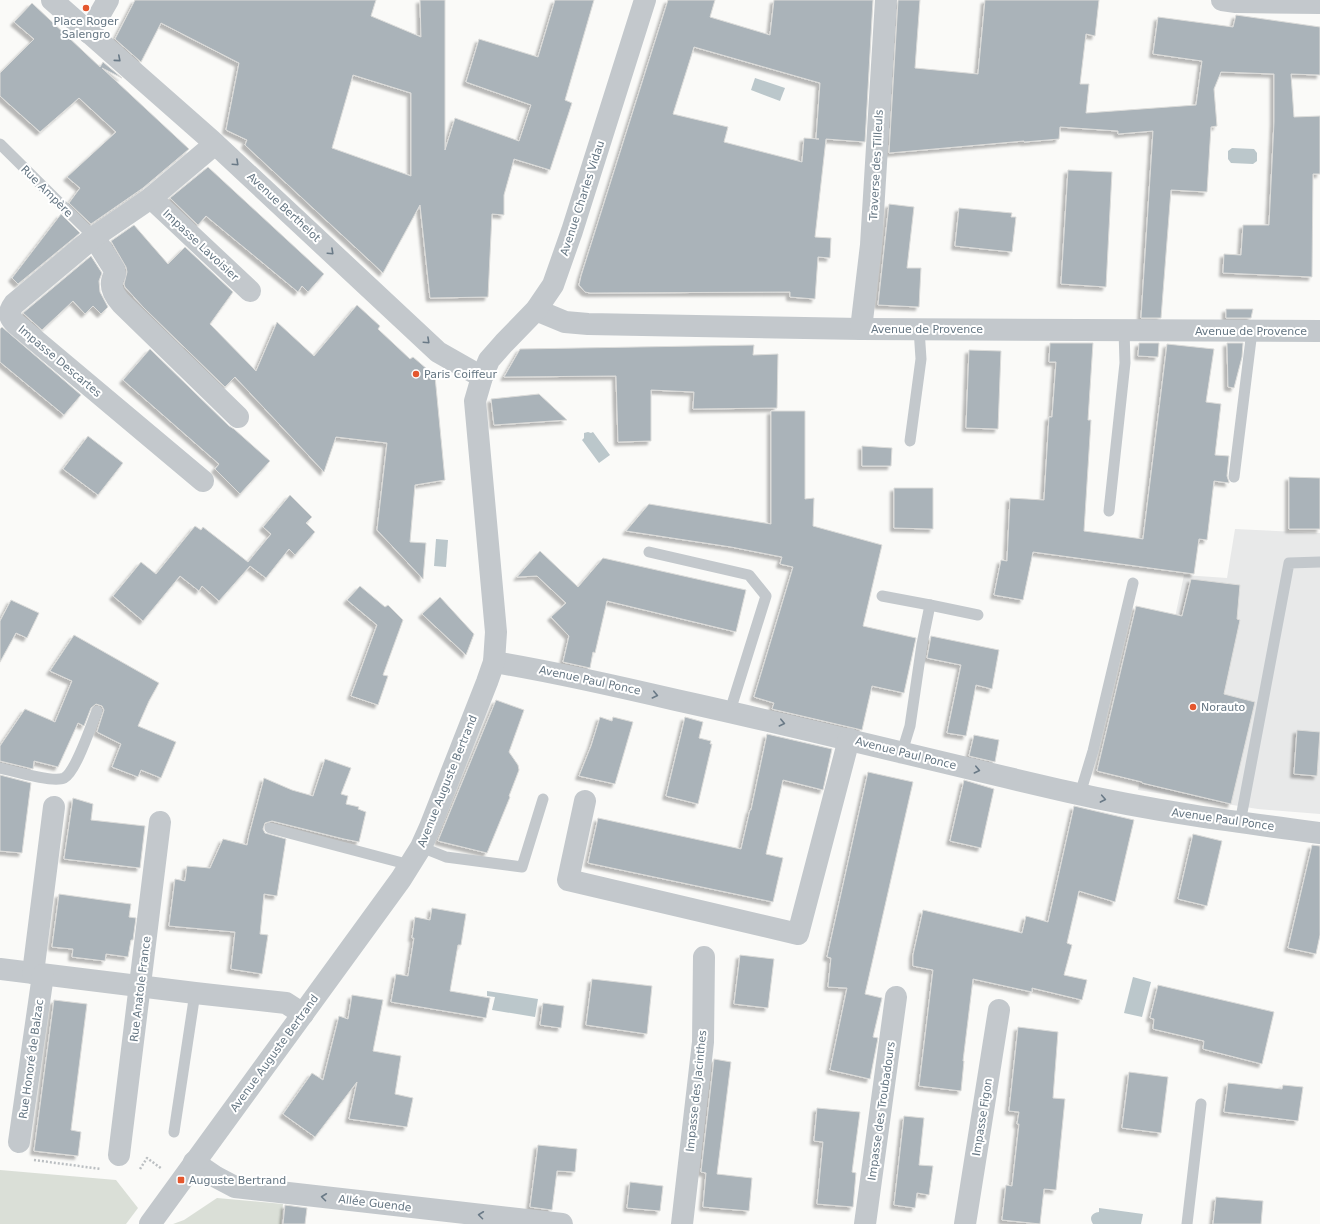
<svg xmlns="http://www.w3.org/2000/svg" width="1320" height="1224" font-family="'DejaVu Sans',sans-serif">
<defs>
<filter id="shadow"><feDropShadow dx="-3.5" dy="3.5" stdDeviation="1" flood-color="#0004"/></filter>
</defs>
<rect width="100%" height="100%" fill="#fafaf8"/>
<polygon fill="#e8e9e9" points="1235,529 1320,533 1320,814 1258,809 1138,790 1184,575 1227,578"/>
<g fill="#dadfd7">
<polygon points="0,1170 116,1180 138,1208 126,1224 0,1224"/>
<polygon points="217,1198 283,1204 281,1224 173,1224 184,1220"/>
</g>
<g fill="#bbc7cb">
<polygon points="755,78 785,88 780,101 751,90"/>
<polygon points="1232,148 1254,149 1257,153 1257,161 1253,164 1231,163 1228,159 1228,151"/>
<polygon points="588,432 591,433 593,432 610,455 599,463 582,440 584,438 584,433"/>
<polygon points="436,539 448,540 446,567 434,566"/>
<polygon points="1133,977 1151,982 1142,1017 1124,1013"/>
<polygon points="487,991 538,999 535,1017 492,1010 495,997 487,996"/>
<path d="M1099 1208 1143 1214 1141 1224H1093C1089 1218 1091 1213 1099 1212Z"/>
</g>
<g fill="#aab3b9" stroke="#dcdcda" fill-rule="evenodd" filter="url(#shadow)">
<path d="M135 0H376L371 16 421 37 420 0H445V150L455 118 519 141 531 105 466 82 479 39 538 57 555 0H594L565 100 572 103 550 170 514 159 504 195V215L492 214 488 297 430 298 420 205 383 273 245 145 247 140 226 130 239 63 161 23 141 62 115 39ZM353 75 411 93V176L332 148Z"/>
<path d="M668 0H715L710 17 770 35 774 0H873L865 142 826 139 815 237 831 238 830 258 818 257 815 299 790 297V292L590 293 585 292 579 285 581 276ZM694 47 820 83 816 139H819L804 138 802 162 724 142 728 127 673 114Z"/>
<polygon points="898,0 920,0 915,68 978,74 985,0 1099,0 1095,36 1086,34 1080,84 1089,84 1086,113 1196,105 1202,61 1153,54 1158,17 1233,27 1236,15 1320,27 1320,75 1291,74 1294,117 1320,116 1320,174 1313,174 1312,277 1223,273 1224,254 1241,255 1243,225 1269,225 1274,122 1274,74 1221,72 1214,89 1217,126 1211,127 1207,192 1171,190 1161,318 1141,318 1153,131 1118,134 1118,131 1060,127 1059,139 1024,142 1024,141 889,153"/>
<polygon points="32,3 100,67 103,62 122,78 102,68 189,149 143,188 91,224 69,203 80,188 67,177 116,132 79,98 40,132 0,96 0,73 34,39 14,22"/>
<polygon points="208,167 324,274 308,292 302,286 298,292 206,216 198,225 170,198"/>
<polygon points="1068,170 1112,172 1106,287 1061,284"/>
<polygon points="889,204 914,207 907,268 921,268 919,307 878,305"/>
<polygon points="959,208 1012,213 1011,217 1016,217 1012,252 955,246"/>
<polygon points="61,214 80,233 18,284 12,278"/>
<polygon points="134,225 168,264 185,247 233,292 210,324 256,371 277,322 314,356 357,305 380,326 378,329 410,359 413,357 435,376 445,480 415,485 410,542 426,543 423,579 377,530 387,443 336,437 324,472 235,377 225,387 143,307 125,287 124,284 127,272 126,267 111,241"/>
<polygon points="91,256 102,273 99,281 100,292 108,307 101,314 93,306 85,314 73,301 42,330 23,313"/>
<polygon points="1226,309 1253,309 1251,318 1226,318"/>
<polygon points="2,327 81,395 64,415 0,362 0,329"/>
<polygon points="1050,343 1093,343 1088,420 1091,420 1084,531 1143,539 1167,344 1214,349 1206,402 1221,404 1215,455 1229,456 1227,476 1229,482 1229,483 1214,481 1207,540 1199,539 1194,574 1033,552 1023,600 994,595 1001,560 1007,561 1010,498 1044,500 1049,417 1052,417 1056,362 1049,362"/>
<polygon points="1139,343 1159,343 1158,357 1138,356"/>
<polygon points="1227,343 1243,343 1242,357 1234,388 1228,387"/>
<polygon points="754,345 753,355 778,354 777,408 693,409 694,392 651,390 651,441 618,442 616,376 504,377 520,349"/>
<polygon points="150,349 229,426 234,429 270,461 240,494 215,469 219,464 123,380"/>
<polygon points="969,350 1001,351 998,429 966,428"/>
<polygon points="539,394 567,420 494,425 491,399"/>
<polygon points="771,411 805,411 805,499 814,498 813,526 882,545 863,626 916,638 904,693 872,686 862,730 772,709 774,703 754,697 793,567 780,564 782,557 731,547 626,531 649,504 771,524"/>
<polygon points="88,436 123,463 98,495 63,469"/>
<polygon points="862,446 892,448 891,466 862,466"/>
<polygon points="1289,477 1320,478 1320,529 1289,529"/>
<polygon points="894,488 933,488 933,529 894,528"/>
<polygon points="290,495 312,517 306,523 315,532 295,555 289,549 266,578 250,566 219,601 202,586 199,591 180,576 143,621 113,596 141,562 156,574 195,526 201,530 203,527 248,562 271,534 263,527"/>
<polygon points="540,551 578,587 603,558 746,590 736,632 607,601 595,653 593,652 590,668 563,662 569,636 551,617 566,603 537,576 517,577"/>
<polygon points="1191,579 1240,585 1237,619 1240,620 1224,694 1255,702 1231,804 1142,783 1142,782 1097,771 1136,606 1182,616"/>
<polygon points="360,586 385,607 388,605 403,620 383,675 388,676 378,705 351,696 377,625 347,600"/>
<polygon points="440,597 474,634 466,655 422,614"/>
<polygon points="11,600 39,613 27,638 16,633 0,662 0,621"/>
<polygon points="74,635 159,683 149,701 138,726 176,742 161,778 141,770 138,777 112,767 121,744 97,732 104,710 102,706 96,704 91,708 84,726 78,723 58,767 34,761 33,769 0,761 0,746 25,709 55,722 72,681 50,671"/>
<polygon points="931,636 999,650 992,689 976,685 966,736 947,733 961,665 927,658"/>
<polygon points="496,700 524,710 509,752 518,765 519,770 509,796 510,797 487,853 438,841"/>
<polygon points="600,717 612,721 613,717 633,722 615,784 579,776 591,746"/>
<polygon points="685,717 703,722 699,738 711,741 710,744 712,744 698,804 666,796"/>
<polygon points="1297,730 1320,732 1317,776 1294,774"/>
<polygon points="767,734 832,749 823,790 783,780 766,854 783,858 773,902 588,863 598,818 741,849 750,810 751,810"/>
<polygon points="974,735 999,740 995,762 969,756"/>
<polygon points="325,759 351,768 341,794 348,796 346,804 359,807 358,809 366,812 359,842 344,839 272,821 265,823 263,829 265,833 286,839 277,896 264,894 260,934 268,935 262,974 231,969 235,932 169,926 175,879 185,881 187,866 210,868 223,839 247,845 249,835 264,778 292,790 313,796"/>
<polygon points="868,772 913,782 865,994 882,998 873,1037 878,1038 870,1079 830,1070 847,988 828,987 831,958 827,957"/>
<polygon points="0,775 31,783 22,853 0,851"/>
<polygon points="964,780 994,789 981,848 950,841"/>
<polygon points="73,798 93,804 91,820 145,826 140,868 64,859"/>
<polygon points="1074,806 1134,820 1115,902 1079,891 1067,943 1072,945 1064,975 1087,980 1082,1000 1032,988 1032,992 973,979 963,1061 964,1061 961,1091 919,1086 933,970 913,966 913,955 923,910 1022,933 1026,916 1048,922"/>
<polygon points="1193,834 1222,841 1207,906 1178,899"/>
<polygon points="1312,845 1320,846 1320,935 1316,954 1288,948"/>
<polygon points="59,894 131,904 129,917 136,918 133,940 131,940 128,957 106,954 105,961 72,957 73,949 52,947"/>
<polygon points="432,908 466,914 461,945 458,945 450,991 490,998 486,1018 391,1002 396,974 408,976 414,938 412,938 415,917 430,920"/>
<polygon points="740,955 774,959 768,1008 734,1004"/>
<polygon points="592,979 652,986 647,1034 586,1025"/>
<polygon points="1158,985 1274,1012 1262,1064 1203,1049 1204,1041 1153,1029 1154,1019 1150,1018"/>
<polygon points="352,995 383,1000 373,1051 401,1056 395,1094 413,1098 407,1127 349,1119 357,1082 315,1137 283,1114 312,1073 323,1080 339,1016 348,1019"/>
<polygon points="54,1000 87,1004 71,1130 81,1132 78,1156 34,1151"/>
<polygon points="543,1003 564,1006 561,1028 540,1025"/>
<polygon points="1018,1027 1058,1032 1053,1098 1065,1099 1056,1190 1044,1189 1040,1224 1002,1220 1006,1185 1012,1186 1019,1124 1017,1124 1019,1112 1009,1111"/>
<polygon points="714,1059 731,1062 717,1174 752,1178 749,1211 703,1207 706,1173 701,1172"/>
<polygon points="1129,1072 1168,1077 1161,1133 1122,1128"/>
<polygon points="1228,1083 1282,1089 1283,1085 1303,1087 1298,1121 1224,1112"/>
<polygon points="817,1108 860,1112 852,1172 856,1173 853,1207 817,1204 823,1142 814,1141"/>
<polygon points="904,1116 924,1118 919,1165 933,1166 929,1195 917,1193 915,1208 894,1205"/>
<polygon points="538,1145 577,1149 575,1172 557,1171 552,1210 530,1207"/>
<polygon points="630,1182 663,1186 660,1211 627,1208"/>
<polygon points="1216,1197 1263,1201 1261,1224 1213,1224"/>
<polygon points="285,1205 307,1208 305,1224 283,1224"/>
</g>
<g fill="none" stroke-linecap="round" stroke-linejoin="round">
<g stroke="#bbbfc2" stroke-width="2.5" stroke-dasharray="2 2" stroke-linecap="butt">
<polyline points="34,1160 101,1169"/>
<polyline points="140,1169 147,1158 162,1169"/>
</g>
<g stroke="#c3c8cc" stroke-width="11">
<polyline points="0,144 94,237"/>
<polyline points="910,441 921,359 919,329"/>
<polyline points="1234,477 1252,331"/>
<polyline points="1109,511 1125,363 1124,330"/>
<polyline points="649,552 749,575 766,596 730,711"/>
<polyline points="882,596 930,605 922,644 910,726 902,752"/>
<polyline points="930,605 978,615"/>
<path d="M0 768C13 771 53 783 64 778 76 772 91 725 97 711"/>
<polyline points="1080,794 1093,751 1133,583"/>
<polyline points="1240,823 1289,563 1320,562"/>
<polyline points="270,828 410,865"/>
<polyline points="421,847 446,857 522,867 543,799"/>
<polyline points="174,1132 195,993"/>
<polyline points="1187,1224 1201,1104"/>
</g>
<g stroke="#c3c8cc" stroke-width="22">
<polyline points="52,0 211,140 438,352 482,377"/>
<polyline points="1222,0 1236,2 1320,3"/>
<polyline points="89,33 108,0"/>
<polyline points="151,198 250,291"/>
<path d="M94 237 114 269 115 274C108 285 113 294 121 303L238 417"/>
<polyline points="536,310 565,322 588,324 861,329 1320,331"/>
<polyline points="861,329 871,245 886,0"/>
<path d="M203 481 16 324C8 317 8 312 14 304L94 237 151 198 215 144"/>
<path d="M494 662C555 672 616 686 676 700 808 729 938 762 1069 792 1152 811 1236 822 1320 833"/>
<polyline points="585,801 568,880 798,934 849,739"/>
<polyline points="0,969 195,993 286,1003 303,1014"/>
<polyline points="33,973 54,807"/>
<polyline points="19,1142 43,975"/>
<polyline points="119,1155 160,822"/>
<polyline points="194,1162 216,1177 235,1187 562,1224"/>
<polyline points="150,1224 401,879 421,847 430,827 487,682 494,662 496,632 475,401 482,377 489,360 504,343 536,310 553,285 572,231 645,0"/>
<polyline points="682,1224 703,1042 704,957"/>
<polyline points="865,1224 896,997"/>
<polyline points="965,1224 999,1010"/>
</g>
</g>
<defs><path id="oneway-chevron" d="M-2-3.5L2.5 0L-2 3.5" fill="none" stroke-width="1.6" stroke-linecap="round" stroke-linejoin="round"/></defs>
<g stroke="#6a7a87">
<use href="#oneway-chevron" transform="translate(118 59) rotate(41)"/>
<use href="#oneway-chevron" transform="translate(236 163) rotate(43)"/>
<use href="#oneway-chevron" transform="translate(331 252) rotate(43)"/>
<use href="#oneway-chevron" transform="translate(427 341) rotate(43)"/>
<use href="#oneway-chevron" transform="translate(655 695) rotate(13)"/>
<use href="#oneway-chevron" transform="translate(782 723) rotate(13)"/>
<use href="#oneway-chevron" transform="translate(977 770) rotate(13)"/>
<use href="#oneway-chevron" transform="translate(1103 799) rotate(11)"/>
<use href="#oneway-chevron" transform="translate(324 1197) rotate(-173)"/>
<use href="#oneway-chevron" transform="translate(481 1215) rotate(-173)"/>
</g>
<g fill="#e4572e" stroke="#fff" stroke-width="1.5">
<circle cx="86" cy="8" r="4"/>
<circle cx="416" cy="374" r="4"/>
<circle cx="1193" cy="707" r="4"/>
<rect x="177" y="1176" width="8" height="8" rx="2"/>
</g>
<g text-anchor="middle" stroke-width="4" stroke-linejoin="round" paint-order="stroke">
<g font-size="11" fill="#657683" stroke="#fff" text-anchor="start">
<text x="86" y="25" text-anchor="middle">Place Roger<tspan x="86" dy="13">Salengro</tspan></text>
<text x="424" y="378">Paris Coiffeur</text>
<text x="1201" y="711">Norauto</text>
<text x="189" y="1184">Auguste Bertrand</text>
</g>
<g font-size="11" fill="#657683" stroke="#fff">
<text transform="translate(876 165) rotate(-87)" y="4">Traverse des Tilleuls</text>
<text transform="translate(47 191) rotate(45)" y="4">Rue Ampère</text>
<text transform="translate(582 198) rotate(-72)" y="4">Avenue Charles Vidau</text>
<text transform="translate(284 207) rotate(43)" y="4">Avenue Berthelot</text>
<text transform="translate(201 245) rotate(43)" y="4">Impasse Lavoisier</text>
<text x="927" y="333">Avenue de Provence</text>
<text x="1251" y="335">Avenue de Provence</text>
<text transform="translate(60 361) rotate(40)" y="4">Impasse Descartes</text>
<text transform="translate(590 680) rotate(12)" y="4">Avenue Paul Ponce</text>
<text transform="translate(906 753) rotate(14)" y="4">Avenue Paul Ponce</text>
<text transform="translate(447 781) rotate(-68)" y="4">Avenue Auguste Bertrand</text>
<text transform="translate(1223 819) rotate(8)" y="4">Avenue Paul Ponce</text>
<text transform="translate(140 989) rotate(-83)" y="4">Rue Anatole France</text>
<text transform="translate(274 1053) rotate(-54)" y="4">Avenue Auguste Bertrand</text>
<text transform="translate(31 1059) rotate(-82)" y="4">Rue Honoré de Balzac</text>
<text transform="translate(696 1091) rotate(-84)" y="4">Impasse des Jacinthes</text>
<text transform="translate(881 1111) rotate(-82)" y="4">Impasse des Troubadours</text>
<text transform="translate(982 1117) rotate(-81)" y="4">Impasse Figon</text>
<text transform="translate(375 1203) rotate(7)" y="4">Allée Guende</text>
</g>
</g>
</svg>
